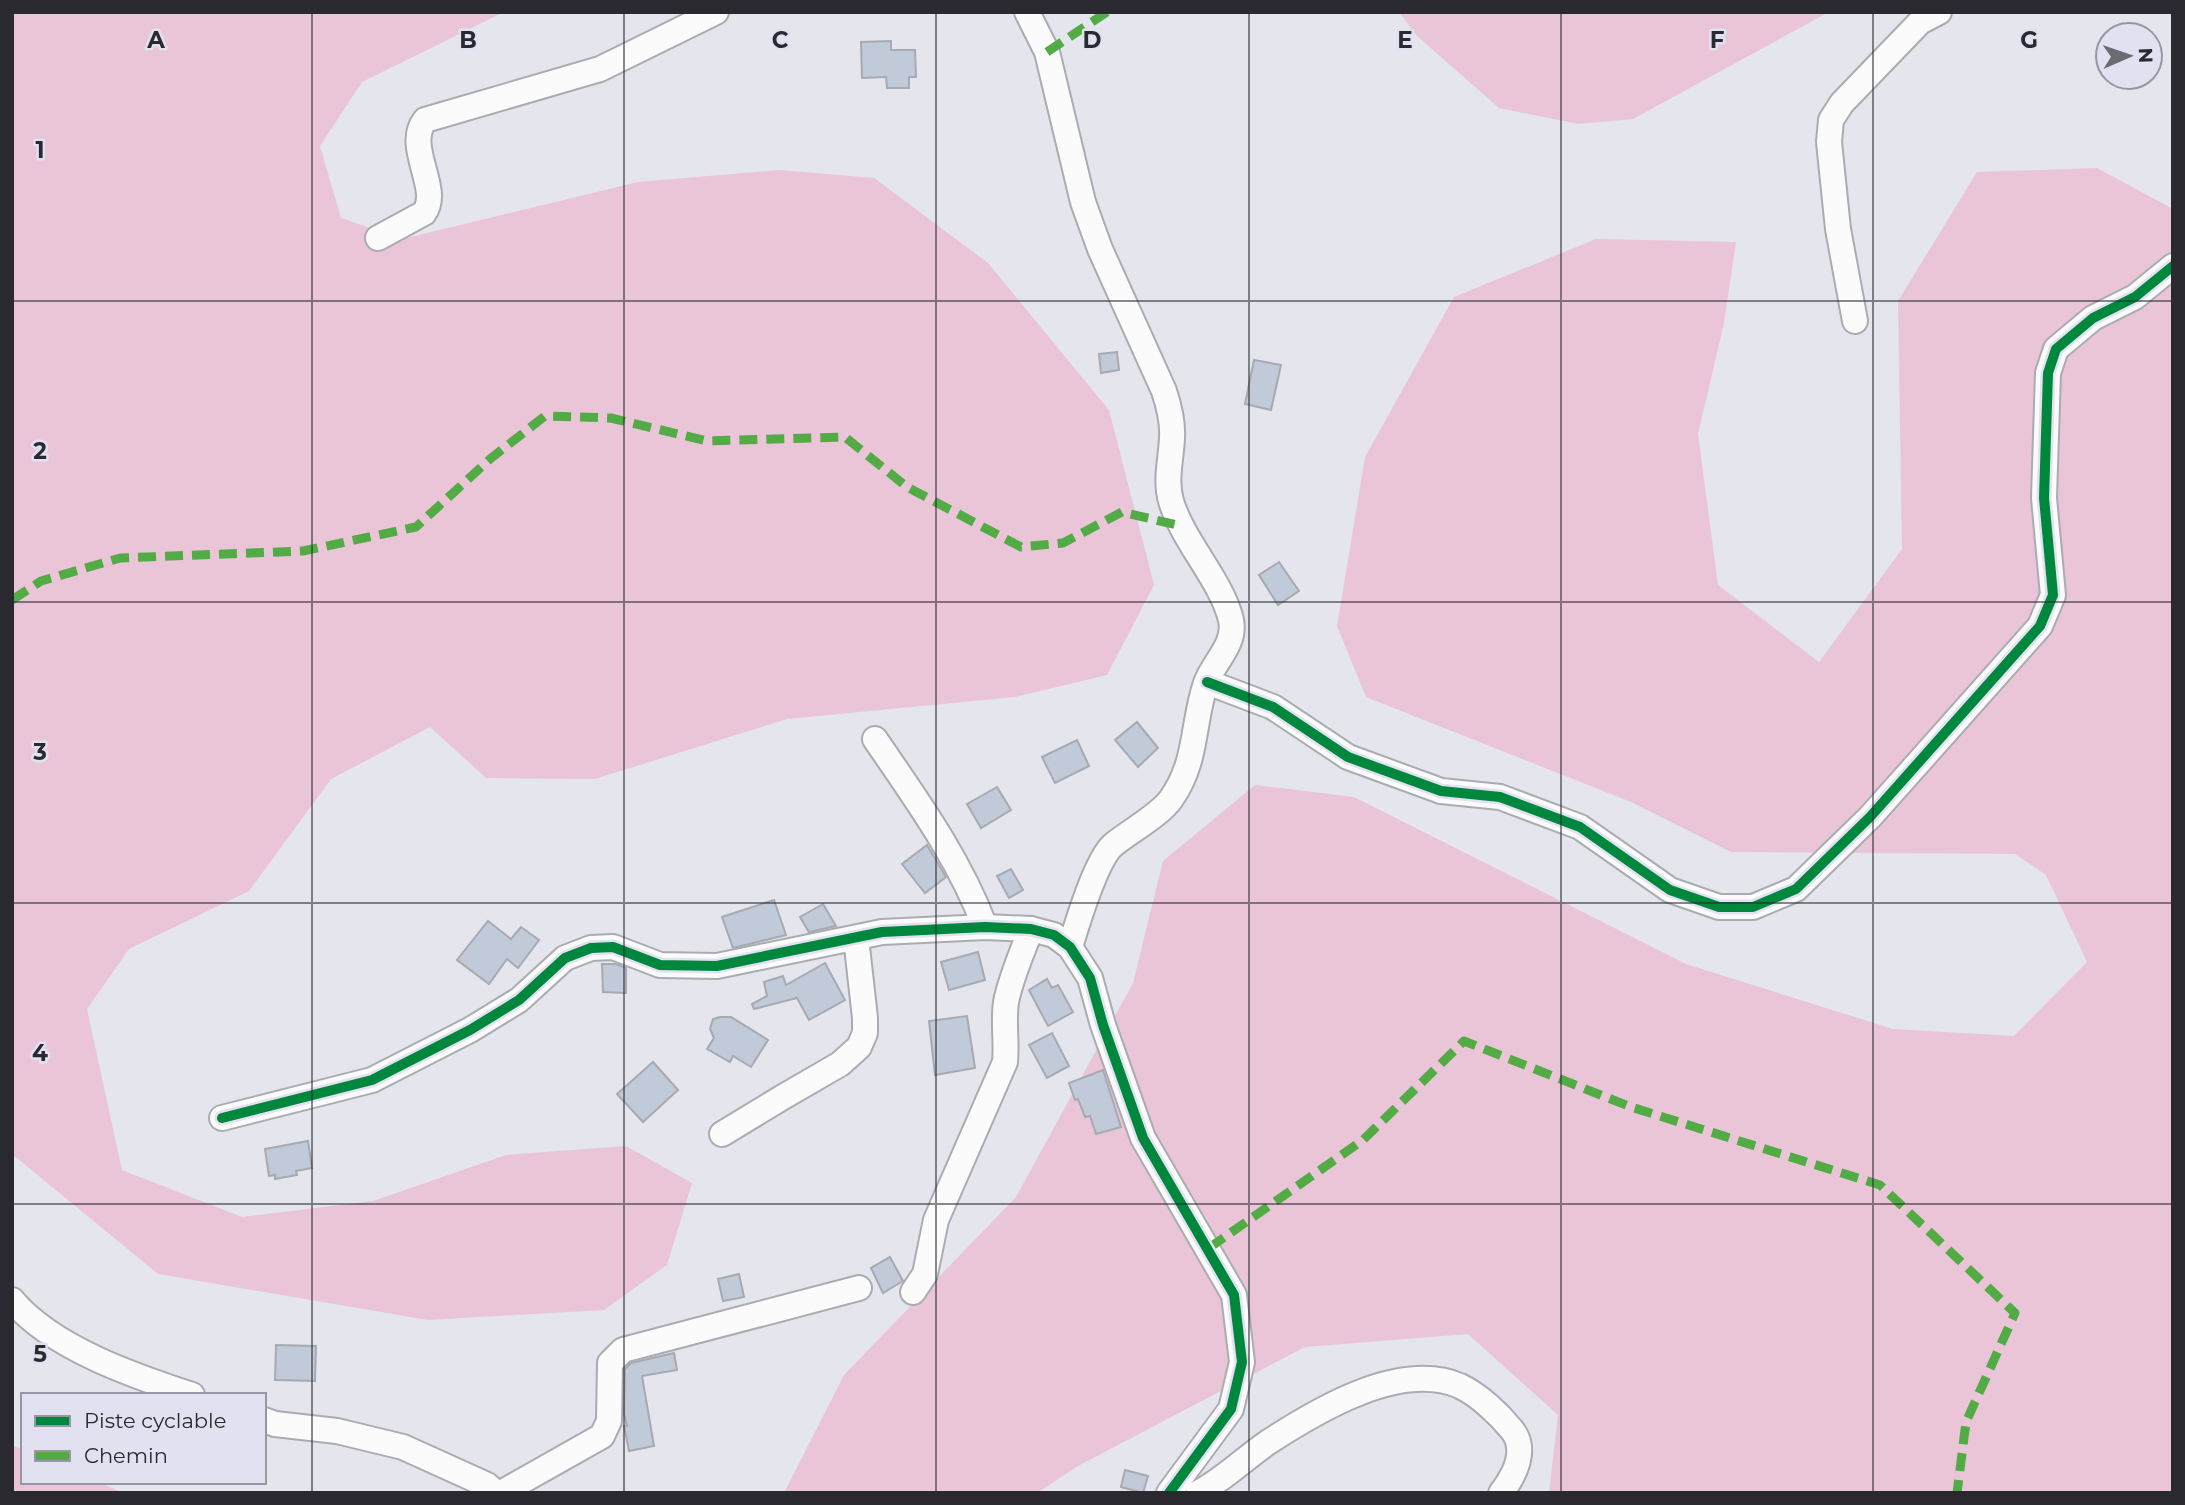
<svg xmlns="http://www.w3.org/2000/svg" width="2185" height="1505" font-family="Montserrat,sans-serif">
<rect width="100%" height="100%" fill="#e5e5ee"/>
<g fill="#eac5d7">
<polygon points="12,12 504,12 362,82 320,146 341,218 402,239 638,182 779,170 874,178 988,263 1109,410 1154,585 1107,675 1015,697 787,719 595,779 486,778 430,727 331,779 249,891 129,949 87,1009 122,1170 242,1217 373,1201 506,1155 626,1146 692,1183 667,1265 604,1310 428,1320 158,1274 12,1154"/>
<polygon points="1399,12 1829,12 1633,119 1578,124 1499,108 1417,36"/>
<polygon points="2097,168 2173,209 2173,1493 1549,1493 1558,1415 1468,1334 1305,1347 1078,1466 1037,1493 784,1493 844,1375 1016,1197 1133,983 1163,861 1255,785 1354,797 1686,964 1893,1029 2014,1036 2087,962 2046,875 2015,854 1731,852 1631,802 1366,697 1337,626 1365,457 1454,297 1596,239 1736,242 1724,323 1698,434 1718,585 1819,662 1902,549 1898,301 1977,172"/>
<polygon points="12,1445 23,1450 23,1482 98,1482 123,1493 12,1493"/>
</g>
<g fill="#c0cad8" stroke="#a7aab0" stroke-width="2">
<polygon points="891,41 891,50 915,50 916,77 909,77 909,88 887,88 886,77 862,78 861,42"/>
<polygon points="1117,352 1119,370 1101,373 1099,354"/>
<polygon points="1254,360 1281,365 1271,410 1245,404"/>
<polygon points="1279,562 1299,591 1278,605 1259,575"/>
<polygon points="1137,722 1158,748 1138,767 1115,740"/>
<polygon points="1077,740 1089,766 1055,783 1042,757"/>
<polygon points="997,787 1011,810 981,828 967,804"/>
<polygon points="927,845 946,877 925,893 902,864"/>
<polygon points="1011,869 1023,890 1009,898 997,876"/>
<polygon points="774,900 786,935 733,948 722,917"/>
<polygon points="823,904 836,926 809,932 800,917"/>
<polygon points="488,921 511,939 521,927 539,940 518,968 507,959 489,984 457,960"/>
<polygon points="978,952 985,980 949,990 941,962"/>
<polygon points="825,963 845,1000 809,1020 797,998 754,1009 752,1004 767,996 764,982 783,976 786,985"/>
<polygon points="602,964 616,964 626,968 626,993 603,992"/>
<polygon points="1047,979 1052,988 1058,985 1073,1012 1048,1026 1029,990"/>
<polygon points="967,1016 975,1068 935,1075 929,1021"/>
<polygon points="720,1017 731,1017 768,1040 751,1067 733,1056 730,1062 707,1049 714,1038 710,1029 713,1019"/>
<polygon points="1052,1033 1069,1066 1047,1078 1029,1045"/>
<polygon points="653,1062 678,1090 643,1122 617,1094"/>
<polygon points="1103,1070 1121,1127 1096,1134 1090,1116 1085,1117 1078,1099 1075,1100 1069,1083"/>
<polygon points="308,1141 312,1168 296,1171 297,1175 275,1179 275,1175 269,1176 265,1149"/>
<polygon points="890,1257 903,1281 883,1293 871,1268"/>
<polygon points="739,1274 744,1297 723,1301 718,1279"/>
<polygon points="276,1345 316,1346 315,1381 275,1380"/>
<polygon points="674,1353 677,1370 642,1376 654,1446 629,1451 624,1426 627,1426 624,1414 625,1369 631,1363"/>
<polygon points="1125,1470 1148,1476 1143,1493 1121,1487"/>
</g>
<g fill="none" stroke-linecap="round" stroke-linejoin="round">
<g stroke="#ababb2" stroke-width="28">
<g id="minor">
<path d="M1027 12 1047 52 1083 202 1100 249 1164 391C1169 406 1173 422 1172 438 1171 460 1165 480 1171 501 1183 542 1222 581 1231 620 1236 645 1214 661 1206 683 1192 723 1198 761 1171 799 1161 814 1129 832 1113 845 1096 860 1077 924 1070 947"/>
<path d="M378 238 424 213C442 189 404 147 425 120L600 69 716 12"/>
<polyline points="1855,321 1838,229 1829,142 1831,120 1842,103 1920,22 1939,12"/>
<polyline points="1207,682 1273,707 1348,757 1441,791 1500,797 1580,827 1670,890 1719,907 1753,907 1796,889 1870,817 2040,626 2053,595 2044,498 2048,373 2056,349 2093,318 2135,297 2173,266"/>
<path d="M875 739C916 799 959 858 985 927"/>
<polyline points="222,1118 372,1080 470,1030 519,1000 565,958 591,948 613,947 660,965 717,966 882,932 985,927 1031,929 1054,935 1070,947 1090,978 1103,1025 1143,1138 1234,1295 1242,1362 1231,1409 1169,1493"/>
<polyline points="722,1134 783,1097 840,1064 859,1047 865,1033 865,1018 856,938"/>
<path d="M913 1292 925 1274 936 1220 1005 1062C1007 1042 1003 1022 1006 1002 1011 977 1022 953 1031 929"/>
<path d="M12 1300C52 1348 134 1376 192 1395"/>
<polyline points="264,1420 275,1424 337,1431 403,1447 487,1485 496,1493"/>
<polyline points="501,1493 602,1436 609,1421 610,1363 623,1350 859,1288"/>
<path d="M1198 1493C1223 1480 1244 1459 1267 1443 1316 1411 1400 1360 1460 1386 1479 1395 1499 1414 1512 1430 1528 1450 1514 1476 1501 1493"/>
</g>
</g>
<use href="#minor" stroke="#fbfbfc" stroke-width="24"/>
<g stroke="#53ab45" stroke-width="9" stroke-dasharray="18 9" stroke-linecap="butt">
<polyline points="1047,52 1107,12"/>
<polyline points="12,600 41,581 120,558 303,551 416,527 490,459 545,416 611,418 707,441 845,437 907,487 1021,547 1063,543 1122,512 1181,526"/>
<polyline points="1209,1248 1363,1140 1464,1041 1631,1107 1880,1185 2015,1313 1966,1422 1957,1493"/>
</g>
<g stroke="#e1e1f2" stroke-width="15">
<g id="cycleway">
<polyline points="1207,682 1273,707 1348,757 1441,791 1500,797 1580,827 1670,890 1719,907 1753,907 1796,889 1870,817 2040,626 2053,595 2044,498 2048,373 2056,349 2093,318 2135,297 2173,266"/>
<polyline points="222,1118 372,1080 470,1030 519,1000 565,958 591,948 613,947 660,965 717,966 882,932 985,927 1031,929 1054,935 1070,947 1090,978 1103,1025 1143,1138 1234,1295 1242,1362 1231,1409 1169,1493"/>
</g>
</g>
<use href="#cycleway" stroke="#00873e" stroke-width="10"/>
</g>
<path fill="none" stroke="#29292f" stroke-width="2" stroke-opacity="0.55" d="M312 12V1493M624 12V1493M936 12V1493M1249 12V1493M1561 12V1493M1873 12V1493M12 301H2173M12 602H2173M12 903H2173M12 1204H2173"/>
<g font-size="23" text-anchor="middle" font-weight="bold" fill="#29292f" stroke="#e1e1f2" stroke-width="5" stroke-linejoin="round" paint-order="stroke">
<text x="156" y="48">A</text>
<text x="468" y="48">B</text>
<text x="780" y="48">C</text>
<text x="1092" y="48">D</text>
<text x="1405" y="48">E</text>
<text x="1717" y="48">F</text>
<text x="2029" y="48">G</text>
<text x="40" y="158">1</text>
<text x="40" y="459">2</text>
<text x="40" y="760">3</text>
<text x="40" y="1061">4</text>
<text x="40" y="1362">5</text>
</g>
<rect width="2185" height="1505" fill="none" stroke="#29292f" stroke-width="28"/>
<rect x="21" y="1393" width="245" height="91" fill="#e1e1f2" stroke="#9797a4" stroke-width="2"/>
<rect x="35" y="1416" width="35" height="10" fill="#00873e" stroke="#9797a4" stroke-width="2"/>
<text x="84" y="1428" font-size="21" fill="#29292f">Piste cyclable</text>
<rect x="35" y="1451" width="35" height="10" fill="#53ab45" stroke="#9797a4" stroke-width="2"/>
<text x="84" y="1463" font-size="21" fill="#29292f">Chemin</text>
<g transform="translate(2129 56) rotate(88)"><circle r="33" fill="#e1e1f2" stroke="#9797a4" stroke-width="2"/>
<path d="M0-5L12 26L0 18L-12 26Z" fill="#6b6b72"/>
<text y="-10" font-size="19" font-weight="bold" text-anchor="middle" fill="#29292f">N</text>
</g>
</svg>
